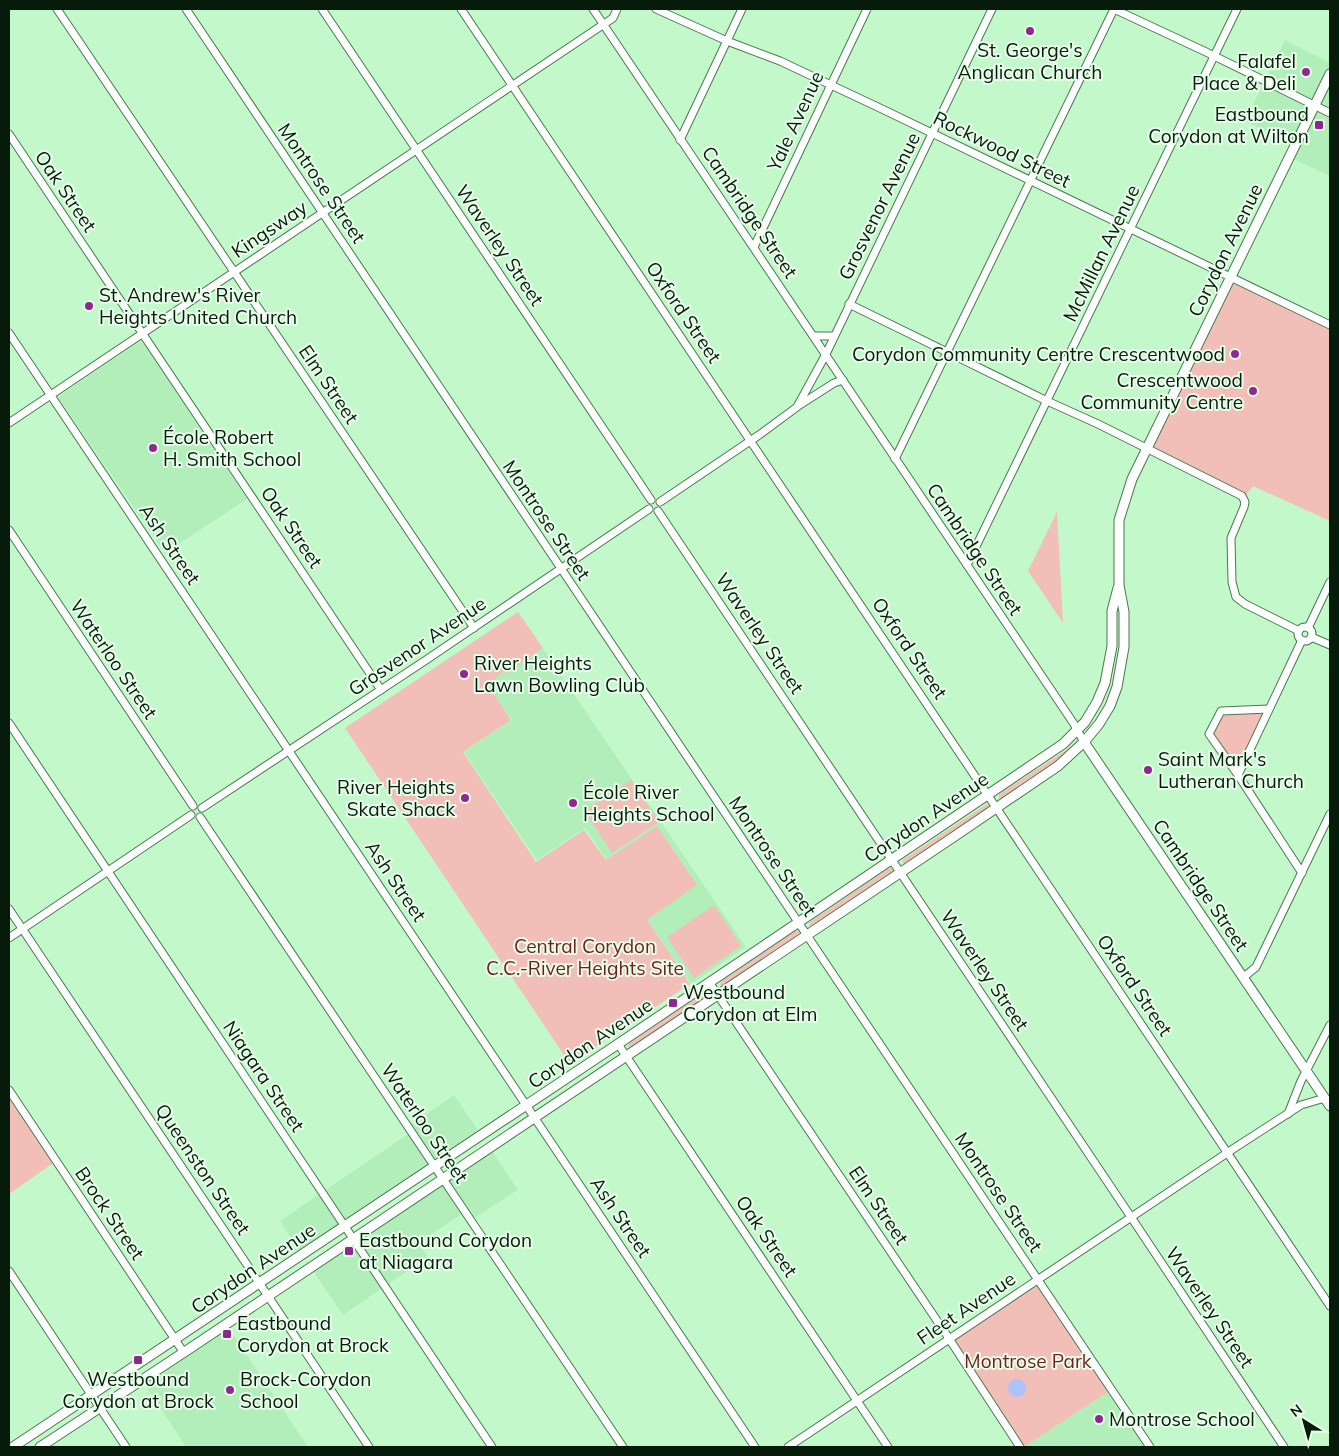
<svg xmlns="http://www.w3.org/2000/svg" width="1339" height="1456" font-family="Mulish,sans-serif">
<rect width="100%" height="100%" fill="#c3f9ca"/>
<g fill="#b2eeba">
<polygon points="1285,40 1330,63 1330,176 1289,157 1294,145 1245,121"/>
<polygon points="142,340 247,499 165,553 58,397"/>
<polygon points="518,612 746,947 691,984 585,828 537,860 464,752 512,720 487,685"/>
<polygon points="454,1095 481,1135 302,1255 280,1221 411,1132 408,1127"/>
<polygon points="490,1148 518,1190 471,1220 465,1212 418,1243 428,1257 343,1315 311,1268"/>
<polygon points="226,1324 308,1447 186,1447 142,1380"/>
<polygon points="1111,1390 1150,1447 1024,1447"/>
</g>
<g fill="#f1bfb7">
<polygon points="1231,277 1330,325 1330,521 1253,486 1244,498 1147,449"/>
<polygon points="1057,512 1063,623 1028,571"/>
<polygon points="518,612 543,648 507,674 504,671 488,685 511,720 463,752 536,862 584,830 606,860 657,826 697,885 647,920 650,924 690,984 570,1064 345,728"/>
<polygon points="1269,709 1238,775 1209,734 1221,711"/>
<polygon points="1072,746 1073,748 1044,772 1001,800 999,799 999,795 1001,793"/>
<polygon points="631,780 659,822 612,853 584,811"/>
<polygon points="987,804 990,808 905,865 902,861 904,859"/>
<polygon points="891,868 894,872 811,927 809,926 810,922 888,869"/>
<polygon points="714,905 741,946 694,978 667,937"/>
<polygon points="795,931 798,931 800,935 724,987 720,985 720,983 723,980"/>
<polygon points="706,991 710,991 711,995 632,1048 628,1047 629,1043"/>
<polygon points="9,1090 56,1161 9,1194"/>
<polygon points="1038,1280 1111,1390 1024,1447 1020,1447 949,1339"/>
</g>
<circle fill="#adc3fd" cx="1017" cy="1388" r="9"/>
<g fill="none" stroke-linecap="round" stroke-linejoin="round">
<g stroke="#487950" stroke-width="9">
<g id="street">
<polyline points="57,9 474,628"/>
<polyline points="186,9 1150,1447"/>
<polyline points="322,9 651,500"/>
<polyline points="461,9 1330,1306"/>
<polyline points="593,9 1074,724 1084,742"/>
<polyline points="656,9 727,41 780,61 882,109 1330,325"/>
<polyline points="1114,9 1204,51 1330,113"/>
<polyline points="9,134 381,690"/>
<polyline points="680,140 742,9"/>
<polyline points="754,247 867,9"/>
<polyline points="849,304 1047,401 1098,424 1242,496 1245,502 1244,507 1231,538 1232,582 1236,597 1245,604 1299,631"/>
<polyline points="9,333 755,1447"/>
<polyline points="814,336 834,336"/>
<polyline points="798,406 834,383 843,380"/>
<polyline points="9,423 613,18 617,9"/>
<polyline points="895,459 1114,9"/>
<polyline points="660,502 759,435 797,407 826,354 992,9"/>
<polyline points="658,511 1131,1217 1284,1447"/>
<polyline points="9,530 193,806"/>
<polyline points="967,565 1237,9"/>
<circle cx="1305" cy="634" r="7"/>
<polyline points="1308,628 1330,582"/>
<polyline points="1311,637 1330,645"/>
<polyline points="1269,709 1221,711 1209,734 1238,775 1302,873"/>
<polyline points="9,723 492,1447"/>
<polyline points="1238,775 1302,640"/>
<polyline points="202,808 426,660 649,509"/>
<polyline points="200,817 623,1447"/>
<polyline points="9,909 369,1447"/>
<polyline points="9,938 191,815"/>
<polyline points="1244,977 1256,967 1330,814"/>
<polyline points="709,982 944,1331 1020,1447"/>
<polyline points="618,1044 888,1447"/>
<polyline points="9,1090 184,1353"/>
<polyline points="1288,1114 1301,1081 1330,1025"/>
<polyline points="9,1271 126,1447"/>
<polyline points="788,1447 1236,1147 1301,1105 1325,1098"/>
</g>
</g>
<g stroke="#487950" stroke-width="11">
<g id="secondary">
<polyline points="1084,742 1330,1106"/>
<polyline points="13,1447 618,1044 1063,744 1085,722 1097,702 1105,683 1112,646 1112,611 1118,588"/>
<polyline points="40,1447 192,1347 952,838 1058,766 1084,742 1099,724 1110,706 1117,687 1124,647 1124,612 1119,585 1119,520 1132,479 1330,74"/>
</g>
</g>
<use href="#street" stroke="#fff" stroke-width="7"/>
<use href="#secondary" stroke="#fff" stroke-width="9"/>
</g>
<g fill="#8f288e" stroke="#e8fdea" stroke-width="2">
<circle cx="1030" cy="31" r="5"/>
<circle cx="1306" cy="72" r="5"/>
<rect x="1314" y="120" width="10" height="10" rx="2.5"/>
<circle cx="89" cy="306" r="5"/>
<circle cx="1235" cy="354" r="5"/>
<circle cx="1253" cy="391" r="5"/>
<circle cx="153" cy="448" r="5"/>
<circle cx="464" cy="674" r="5"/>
<circle cx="1148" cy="770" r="5"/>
<circle cx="465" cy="798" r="5"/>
<circle cx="573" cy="803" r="5"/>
<rect x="668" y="998" width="10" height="10" rx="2.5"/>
<rect x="344" y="1246" width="10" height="10" rx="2.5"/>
<rect x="222" y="1329" width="10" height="10" rx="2.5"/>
<rect x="133" y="1355" width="10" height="10" rx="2.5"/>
<circle cx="230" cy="1390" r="5"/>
<circle cx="1099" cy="1419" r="5"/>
</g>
<g text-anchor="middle" stroke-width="4" stroke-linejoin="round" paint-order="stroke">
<g font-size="19" fill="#071b0b" stroke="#e8fdea" text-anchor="start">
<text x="1030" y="57" text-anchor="middle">St. George's<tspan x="1030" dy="22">Anglican Church</tspan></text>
<text x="1296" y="68" text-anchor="end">Falafel<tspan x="1296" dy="22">Place &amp; Deli</tspan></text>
<text x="1309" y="121" text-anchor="end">Eastbound<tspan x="1309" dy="22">Corydon at Wilton</tspan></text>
<text x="99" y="302">St. Andrew's River<tspan x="99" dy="22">Heights United Church</tspan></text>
<text x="1225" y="361" text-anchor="end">Corydon Community Centre Crescentwood</text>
<text x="1243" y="387" text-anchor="end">Crescentwood<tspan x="1243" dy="22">Community Centre</tspan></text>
<text x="163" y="444">École Robert<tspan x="163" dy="22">H. Smith School</tspan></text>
<text x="474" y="670">River Heights<tspan x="474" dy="22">Lawn Bowling Club</tspan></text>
<text x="1158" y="766">Saint Mark's<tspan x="1158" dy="22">Lutheran Church</tspan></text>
<text x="455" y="794" text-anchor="end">River Heights<tspan x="455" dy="22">Skate Shack</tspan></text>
<text x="583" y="799">École River<tspan x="583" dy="22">Heights School</tspan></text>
<text x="683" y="999">Westbound<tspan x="683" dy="22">Corydon at Elm</tspan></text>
<text x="359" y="1247">Eastbound Corydon<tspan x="359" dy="22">at Niagara</tspan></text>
<text x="237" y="1330">Eastbound<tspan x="237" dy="22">Corydon at Brock</tspan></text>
<text x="138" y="1386" text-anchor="middle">Westbound<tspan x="138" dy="22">Corydon at Brock</tspan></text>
<text x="240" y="1386">Brock-Corydon<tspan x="240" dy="22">School</tspan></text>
<text x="1109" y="1426">Montrose School</text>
</g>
<g font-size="19" fill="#071b0b" stroke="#e8fdea">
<text transform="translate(795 121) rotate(-65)" y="7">Yale Avenue</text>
<text transform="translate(1002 149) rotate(26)" y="7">Rockwood Street</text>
<text transform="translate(322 183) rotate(56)" y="7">Montrose Street</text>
<text transform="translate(66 191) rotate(56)" y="7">Oak Street</text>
<text transform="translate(879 206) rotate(-64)" y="7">Grosvenor Avenue</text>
<text transform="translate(750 212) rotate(56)" y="7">Cambridge Street</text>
<text transform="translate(269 229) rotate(-34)" y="7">Kingsway</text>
<text transform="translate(500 245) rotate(56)" y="7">Waverley Street</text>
<text transform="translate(1225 250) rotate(-64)" y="7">Corydon Avenue</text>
<text transform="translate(1101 253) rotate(-64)" y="7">McMillan Avenue</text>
<text transform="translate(684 312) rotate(56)" y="7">Oxford Street</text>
<text transform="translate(329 384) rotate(56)" y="7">Elm Street</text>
<text transform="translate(547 520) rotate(56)" y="7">Montrose Street</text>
<text transform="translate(292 527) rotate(56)" y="7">Oak Street</text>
<text transform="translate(170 544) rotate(56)" y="7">Ash Street</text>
<text transform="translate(975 549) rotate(56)" y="7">Cambridge Street</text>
<text transform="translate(760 633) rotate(56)" y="7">Waverley Street</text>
<text transform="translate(417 646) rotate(-34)" y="7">Grosvenor Avenue</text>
<text transform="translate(910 648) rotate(56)" y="7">Oxford Street</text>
<text transform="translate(114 659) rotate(56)" y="7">Waterloo Street</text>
<text transform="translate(926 817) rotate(-34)" y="7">Corydon Avenue</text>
<text transform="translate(773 856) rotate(56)" y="7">Montrose Street</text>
<text transform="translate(396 881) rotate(56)" y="7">Ash Street</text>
<text transform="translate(1201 885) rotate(56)" y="7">Cambridge Street</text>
<text transform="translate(985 970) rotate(56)" y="7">Waverley Street</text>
<text transform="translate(1135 985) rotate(56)" y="7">Oxford Street</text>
<text transform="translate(590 1043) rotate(-34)" y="7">Corydon Avenue</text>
<text transform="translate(264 1076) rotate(56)" y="7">Niagara Street</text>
<text transform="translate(425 1123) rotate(56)" y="7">Waterloo Street</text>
<text transform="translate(203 1169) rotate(56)" y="7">Queenston Street</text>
<text transform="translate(999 1192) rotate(56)" y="7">Montrose Street</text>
<text transform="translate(879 1205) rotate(56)" y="7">Elm Street</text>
<text transform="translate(110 1213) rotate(56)" y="7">Brock Street</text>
<text transform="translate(621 1217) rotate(56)" y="7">Ash Street</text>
<text transform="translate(767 1236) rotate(56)" y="7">Oak Street</text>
<text transform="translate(253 1268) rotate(-34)" y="7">Corydon Avenue</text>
<text transform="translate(1210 1307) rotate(56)" y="7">Waverley Street</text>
<text transform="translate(966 1308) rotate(-34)" y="7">Fleet Avenue</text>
</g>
<g font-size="19" fill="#701e18" stroke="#e8fdea">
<text x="585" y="953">Central Corydon<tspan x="585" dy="22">C.C.-River Heights Site</tspan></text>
<text x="1028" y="1368">Montrose Park</text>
</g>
</g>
<rect width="1339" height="1456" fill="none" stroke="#071b0b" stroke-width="20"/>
<g transform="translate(1304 1421) rotate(323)" stroke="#e8fdea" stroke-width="4" paint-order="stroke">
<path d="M0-4L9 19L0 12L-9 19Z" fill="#071b0b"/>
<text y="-8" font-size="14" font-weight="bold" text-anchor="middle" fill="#071b0b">N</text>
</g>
</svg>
